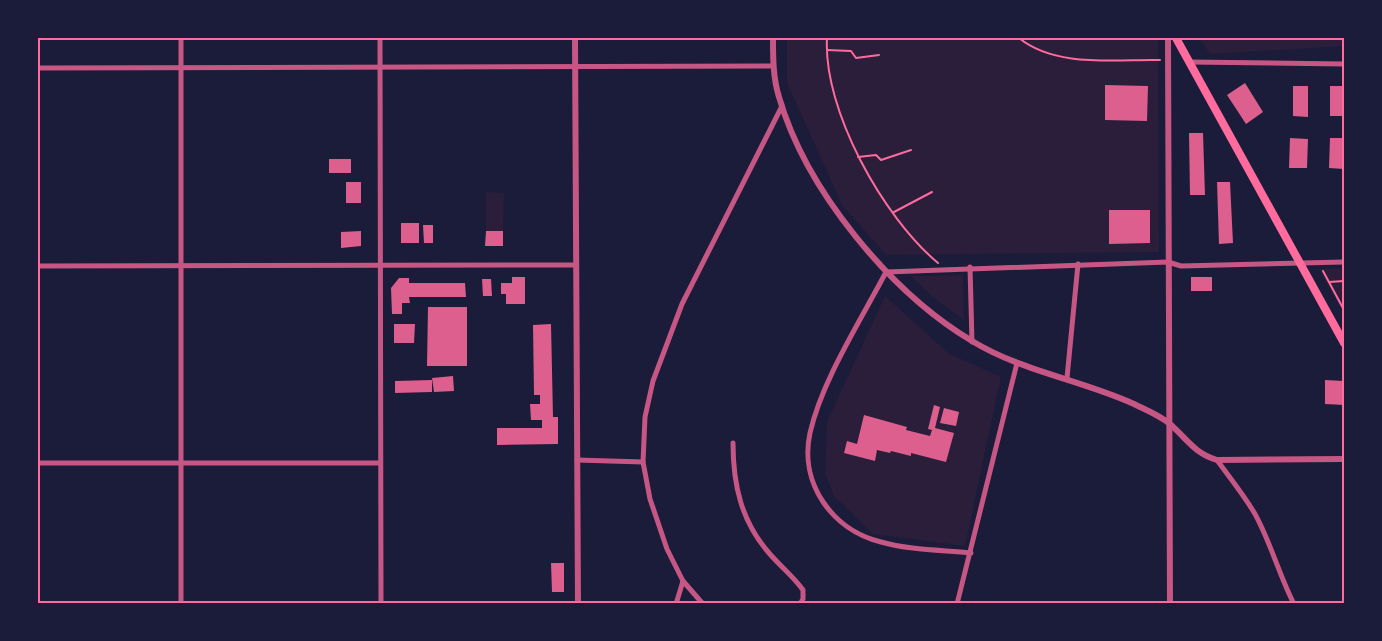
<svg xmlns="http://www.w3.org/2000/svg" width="1382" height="641" font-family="'Roboto Serif',serif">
<rect width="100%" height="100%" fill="#1b1b3a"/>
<g fill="#2a1e3b">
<polygon points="787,38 1158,38 1159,252 886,255 842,205 787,83"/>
<polygon points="1199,38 1344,38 1344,46 1210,54"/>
<polygon points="486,192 504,193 503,231 486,231"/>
<polygon points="1344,268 1344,314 1319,269"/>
<polygon points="963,275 964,320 934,298 911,276"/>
<polygon points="885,296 948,353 1001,377 965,546 873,534 834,496 825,474 827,422"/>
</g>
<g fill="#dd5f8e">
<polygon points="1245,83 1263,112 1246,124 1227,95"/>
<polygon points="1105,85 1148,86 1147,121 1105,120"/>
<polygon points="1293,86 1308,86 1308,117 1293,116"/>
<rect x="1330" y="86" width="14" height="30"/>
<polygon points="1189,133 1203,133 1205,195 1190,195"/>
<polygon points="1290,138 1308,139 1307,168 1289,168"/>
<polygon points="1330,138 1344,138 1344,169 1329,168"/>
<rect x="329" y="159" width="22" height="14"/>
<rect x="346" y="182" width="15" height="21"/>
<polygon points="1217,182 1230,182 1233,243 1219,244"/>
<polygon points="1109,210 1150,210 1150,243 1109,244"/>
<rect x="401" y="223" width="18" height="20"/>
<polygon points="423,225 433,225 433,243 424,243"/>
<polygon points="361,231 361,246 341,248 341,232"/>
<polygon points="486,231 503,231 503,246 485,246"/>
<polygon points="512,277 525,277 525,304 506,304 506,294 501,294 501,283 512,283"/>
<rect x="1191" y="277" width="21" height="14"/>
<polygon points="399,278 409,278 409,283 465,283 466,297 409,297 410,303 402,303 402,314 392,314 391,288"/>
<polygon points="482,279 491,279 492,296 483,296"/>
<polygon points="428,307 467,307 467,366 427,366"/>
<polygon points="394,324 415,324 414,343 394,343"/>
<polygon points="551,324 553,417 558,417 558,444 497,445 497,428 542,428 542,420 531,420 530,404 540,404 540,395 534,395 533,325"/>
<polygon points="453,376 454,391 434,392 432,378"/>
<polygon points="432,380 432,392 395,393 395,381"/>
<polygon points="1325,380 1344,381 1344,405 1325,404"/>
<polygon points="934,405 940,407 935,428 954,433 946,462 911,453 911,456 891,451 890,453 877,450 875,461 844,453 847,441 857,444 864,415 907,427 906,430 930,436 932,430 928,429"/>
<polygon points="944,408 959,412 956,426 940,423"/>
<polygon points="551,563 564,563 564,592 552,592"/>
</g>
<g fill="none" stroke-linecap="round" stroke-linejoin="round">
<g stroke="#ff6b9d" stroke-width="2">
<path d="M827 38C823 110 883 217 938 263"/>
<path d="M1019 38C1056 68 1115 59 1160 60"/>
<polyline points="827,50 851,51 856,58 879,55"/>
<polyline points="858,157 876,155 881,160 911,150"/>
<polyline points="894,212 932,192"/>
<polyline points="1323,271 1344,310"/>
<polyline points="1329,282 1344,281"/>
<polyline points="1335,604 1344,602"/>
</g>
<g stroke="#c65784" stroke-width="5">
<polyline points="181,38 181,604"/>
<polyline points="380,38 381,604"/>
<polyline points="1189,62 1344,64"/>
<polyline points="38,68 773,66"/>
<polyline points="38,266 574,265"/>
<polyline points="970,267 972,342"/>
<polyline points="1067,378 1078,264"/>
<path d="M733 443C733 484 741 521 769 553 780 566 794 577 803 590V599L800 604"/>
<polyline points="577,460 643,462"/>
<path d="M1217 460C1230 478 1244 495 1255 514 1271 543 1279 575 1294 604"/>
<polyline points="38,463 380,463"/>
<path d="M971 553C941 550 909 550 881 542 832 530 799 483 810 433 822 380 861 320 886 272L1168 262 1181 266 1344 262"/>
<polyline points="676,604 683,581"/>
<polyline points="703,604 683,581 667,549 650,499 643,462 645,417 653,381 682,304 782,106"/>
<polyline points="957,604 1017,363"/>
</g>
<g stroke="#c65784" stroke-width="6">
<polyline points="575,38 578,604"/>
<path d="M773 38C773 58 773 78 779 97 806 190 890 292 972 341 1021 371 1081 380 1134 404 1146 410 1159 415 1170 424 1187 439 1194 453 1217 460L1344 459"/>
<polyline points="1168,38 1170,604"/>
</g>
<polyline stroke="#ff6b9d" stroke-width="8" points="1176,38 1344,343"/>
</g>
<rect width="1382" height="641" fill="none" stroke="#1b1b3a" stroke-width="78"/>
<rect x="39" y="39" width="1304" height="563" fill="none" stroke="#ff6b9d" stroke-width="2"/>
</svg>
